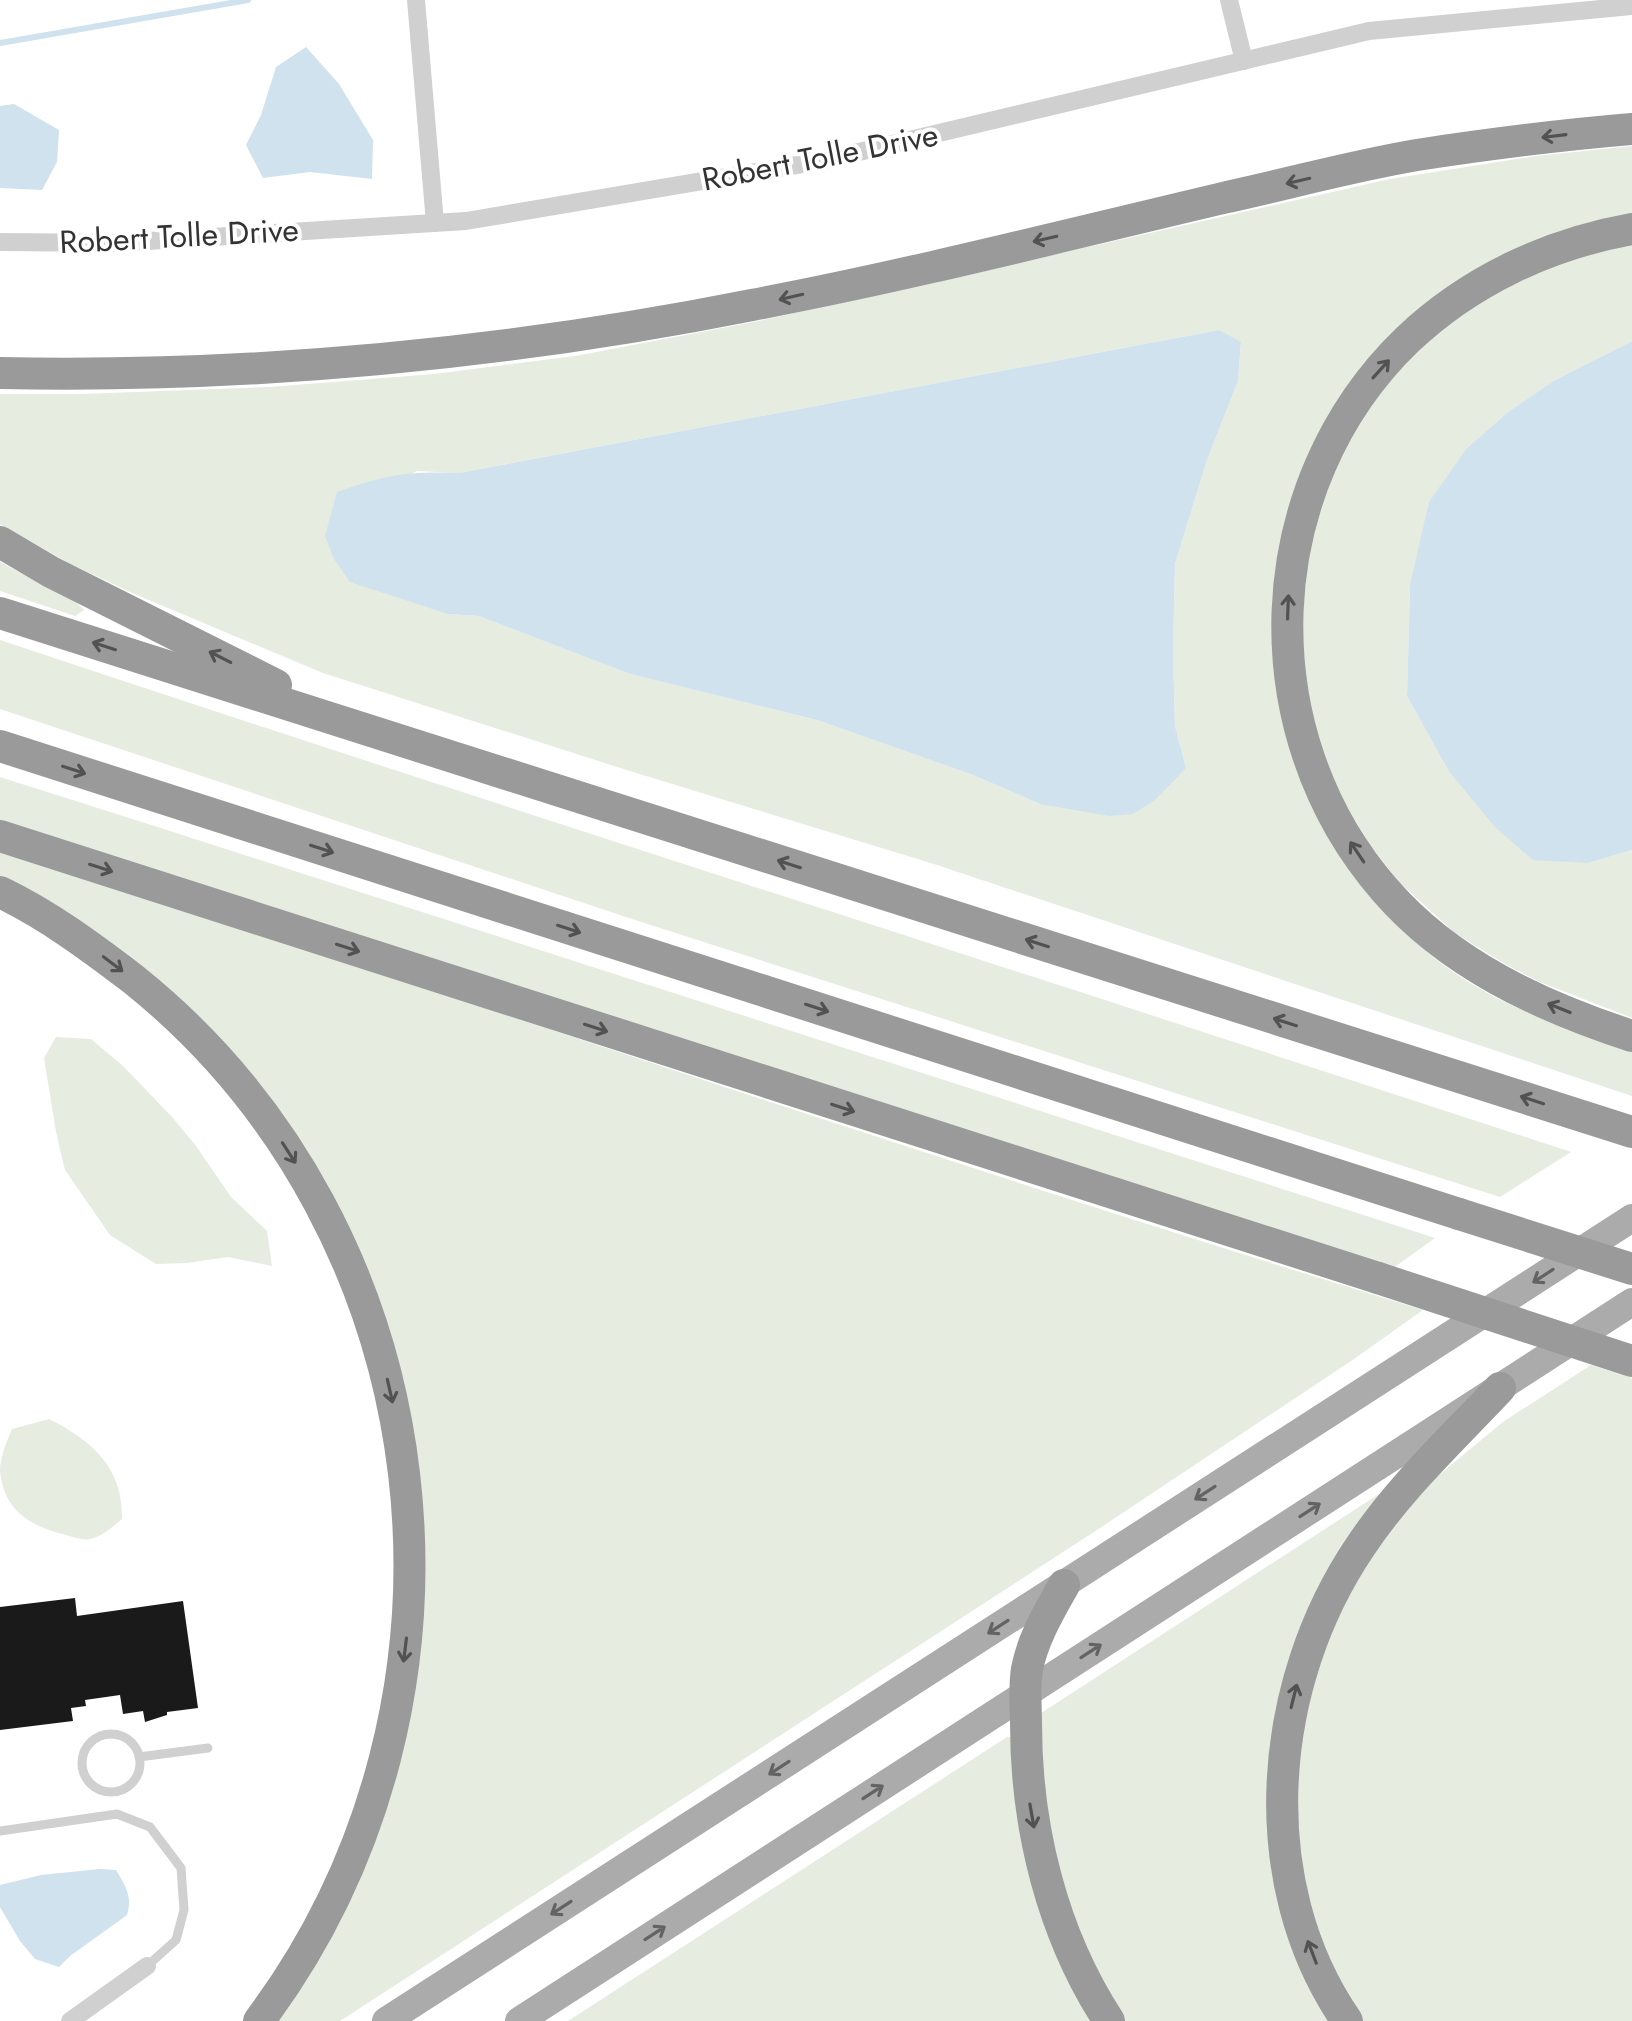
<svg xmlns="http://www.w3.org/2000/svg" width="1632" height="2021" font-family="Jost,sans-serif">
<rect width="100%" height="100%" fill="#fff"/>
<g fill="#e6ecdf" fill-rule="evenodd">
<path d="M1632 146V220L1515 255 1318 439C1224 624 1280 842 1445 966 1500 1007 1568 1029 1632 1052V1096L934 864 633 772 323 673 132 593 69 563 0 524V394H82L270 387 434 374 575 356 759 321 1390 179 1536 156ZM1219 330 1241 343 1238 381 1207 460 1175 564 1173 654 1175 726 1186 768 1040 804 973 775 817 720 630 674 479 616 448 614 325 536 332 514 417 471 459 473Z"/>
<polygon points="1632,241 1632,341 1555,380 1508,412 1467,448 1410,585 1407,696 1448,770 1588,863 1632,850 1632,1018 1540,982 1505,964 1455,933 1400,883 1369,844 1345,803 1328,767 1313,722 1304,675 1301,636 1310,537 1349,435 1384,383 1455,313 1535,269"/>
<polygon points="0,562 76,602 84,610 75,616 0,591"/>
<path d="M0 640C522 814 1048 980 1571 1152L1500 1197 632 919 0 709Z"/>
<polygon points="0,777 167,830 1435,1238 1392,1269 0,828"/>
<path d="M0 848C474 1003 946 1164 1423 1310L1354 1359 1100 1528 340 2021H270L366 1848 411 1452 265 1106 0 883Z"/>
<polygon points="56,1037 91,1039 123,1066 173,1118 196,1146 231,1197 267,1231 272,1266 228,1257 187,1263 156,1264 110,1235 65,1170 56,1132 44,1058"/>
<polygon points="1591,1365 1632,1378 1632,2021 1358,2021 1317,1938 1295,1839 1300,1713 1356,1573 1428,1484 1503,1422"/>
<path d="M49 1419C92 1441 123 1467 122 1519 112 1527 103 1536 90 1539 83 1541 74 1537 66 1535 30 1526 4 1511 0 1471 0 1457 7 1441 12 1429Z"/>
<polygon points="1379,1494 1382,1495 1277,1738 1335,2021 1115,2021 1062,1910 1035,1717"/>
<polygon points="1007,1737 1011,1737 1092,2021 568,2021"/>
</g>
<g fill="#cfe2ee">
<polygon points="306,47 339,84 373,140 372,179 310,172 263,178 246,145 261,115 276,67"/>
<polygon points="14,104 59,130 57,162 42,190 0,188 0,106"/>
<path d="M1219 330 1241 342 1238 381 1207 460 1175 564 1173 654 1175 726 1186 768 1155 800 1133 814 1109 816 1040 804 973 775 817 720 630 674 479 616 448 614 350 582 334 559 325 536 337 492C386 475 407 471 459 473Z"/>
<polygon points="1632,341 1632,850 1588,863 1533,860 1495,827 1448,770 1407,696 1410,585 1429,502 1467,448 1508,412 1555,380"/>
<path d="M100 1869 116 1870C125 1885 133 1897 127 1915L70 1956 59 1967 35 1959 20 1941 0 1907V1885L41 1875Z"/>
</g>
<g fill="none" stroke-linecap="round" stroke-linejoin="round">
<polyline stroke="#cfe2ee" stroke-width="6" points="0,43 248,0"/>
</g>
<polygon fill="#1a1a1a" points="75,1598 77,1616 183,1601 198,1708 167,1712 167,1715 145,1722 143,1711 123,1714 120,1695 85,1700 86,1706 71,1708 73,1721 0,1730 0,1607"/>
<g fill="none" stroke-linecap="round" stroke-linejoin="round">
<g stroke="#d0d0d0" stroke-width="9">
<circle cx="111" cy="1763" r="29"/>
<polyline points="139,1757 208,1748"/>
<polyline points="0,1831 117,1814 150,1827 181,1868 184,1910 176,1940 147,1966"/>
</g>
<g stroke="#d0d0d0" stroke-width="18">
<polyline points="416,0 435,223"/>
<polyline points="1229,0 1244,61"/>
<polyline points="0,242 116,243 466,221 821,161 1369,31 1632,6"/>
<polyline points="70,2021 147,1966"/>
</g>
<g stroke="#ababab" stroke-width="28">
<polyline points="386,2021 1632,1218"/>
<polyline points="519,2021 1632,1302"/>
</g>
<g stroke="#9a9a9a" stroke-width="32">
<path d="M1632 229C1548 244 1469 281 1407 340 1256 486 1247 732 1385 890 1449 964 1540 1006 1632 1036"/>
<path d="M0 373C252 378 505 354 752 305 910 275 1066 235 1223 198 1287 184 1352 166 1417 155 1489 144 1560 135 1632 129"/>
<polyline points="0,542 51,572 276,685"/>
<polyline points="0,613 1632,1132"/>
<polyline points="0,746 1459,1214"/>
<polyline points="0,836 1378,1278"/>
<path d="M0 892C48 915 91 947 133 979 448 1231 499 1701 259 2021"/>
<path d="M1064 1585C1049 1612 1033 1638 1027 1669 1024 1687 1026 1706 1026 1724 1026 1827 1052 1934 1109 2021"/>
<path d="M1347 2021C1250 1881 1268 1683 1360 1547 1399 1488 1452 1439 1500 1388"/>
</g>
<g stroke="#9a9a9a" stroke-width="32">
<polyline points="1459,1214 1632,1269"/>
<polyline points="1378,1278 1632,1361"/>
</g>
</g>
<defs><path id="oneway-shaft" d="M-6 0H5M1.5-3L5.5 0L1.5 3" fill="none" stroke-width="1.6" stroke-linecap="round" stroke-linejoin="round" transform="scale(2)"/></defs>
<g stroke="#525252">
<use href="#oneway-shaft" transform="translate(1554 136) rotate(173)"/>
<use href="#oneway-shaft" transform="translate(1298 181) rotate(167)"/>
<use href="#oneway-shaft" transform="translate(1045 239) rotate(167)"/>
<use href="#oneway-shaft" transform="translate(791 297) rotate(167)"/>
<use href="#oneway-shaft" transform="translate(1381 369) rotate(-48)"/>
<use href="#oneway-shaft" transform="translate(1288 607) rotate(-88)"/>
<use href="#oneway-shaft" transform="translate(104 646) rotate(-162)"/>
<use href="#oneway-shaft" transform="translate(220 657) rotate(-153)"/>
<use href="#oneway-shaft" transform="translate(74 770) rotate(18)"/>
<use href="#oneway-shaft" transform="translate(322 849) rotate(18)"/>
<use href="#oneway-shaft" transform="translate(1357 852) rotate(-124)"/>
<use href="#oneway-shaft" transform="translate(789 864) rotate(-162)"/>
<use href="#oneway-shaft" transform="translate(101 868) rotate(18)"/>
<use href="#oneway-shaft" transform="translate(569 929) rotate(18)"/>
<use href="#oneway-shaft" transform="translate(1037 943) rotate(-162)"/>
<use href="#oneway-shaft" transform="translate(348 948) rotate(18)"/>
<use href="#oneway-shaft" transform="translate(113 964) rotate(37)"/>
<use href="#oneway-shaft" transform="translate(817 1008) rotate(18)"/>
<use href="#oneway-shaft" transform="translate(1559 1008) rotate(-158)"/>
<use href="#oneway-shaft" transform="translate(1285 1022) rotate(-162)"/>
<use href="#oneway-shaft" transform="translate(596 1028) rotate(18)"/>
<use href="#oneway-shaft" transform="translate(1532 1100) rotate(-162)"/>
<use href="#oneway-shaft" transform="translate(843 1108) rotate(18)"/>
<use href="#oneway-shaft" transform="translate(289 1153) rotate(57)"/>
<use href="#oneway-shaft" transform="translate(390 1391) rotate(77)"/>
<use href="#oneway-shaft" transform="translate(405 1650) rotate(97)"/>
<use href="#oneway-shaft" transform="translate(1294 1696) rotate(-76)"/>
<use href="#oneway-shaft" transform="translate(1032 1816) rotate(80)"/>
<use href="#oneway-shaft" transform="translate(1312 1952) rotate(-111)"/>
</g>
<g stroke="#636363">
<use href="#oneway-shaft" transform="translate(1543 1276) rotate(147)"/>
<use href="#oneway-shaft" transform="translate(1205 1493) rotate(147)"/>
<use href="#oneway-shaft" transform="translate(1310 1510) rotate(-33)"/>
<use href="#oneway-shaft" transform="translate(998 1627) rotate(147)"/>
<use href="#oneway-shaft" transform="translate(1091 1651) rotate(-33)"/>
<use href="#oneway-shaft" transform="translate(779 1768) rotate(147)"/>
<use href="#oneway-shaft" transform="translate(873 1792) rotate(-33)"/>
<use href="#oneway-shaft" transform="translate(561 1908) rotate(147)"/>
<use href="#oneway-shaft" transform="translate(655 1933) rotate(-33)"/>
</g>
<g text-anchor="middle" stroke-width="8" stroke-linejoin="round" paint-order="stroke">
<g font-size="32" fill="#333" stroke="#fff">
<text transform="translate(820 157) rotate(-11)" y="11">Robert Tolle Drive</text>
<text transform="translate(179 236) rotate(-3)" y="11">Robert Tolle Drive</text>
</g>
</g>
</svg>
